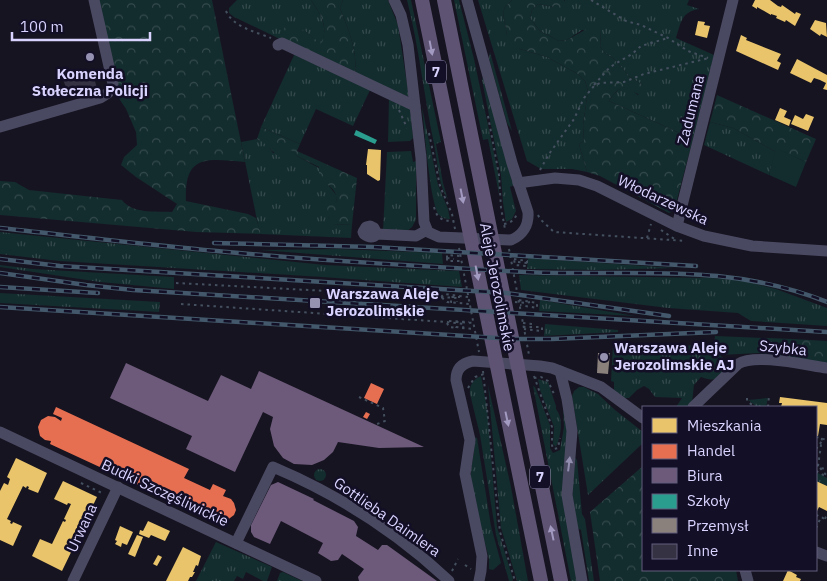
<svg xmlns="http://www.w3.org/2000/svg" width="827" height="581" font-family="'IBM Plex Sans',sans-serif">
<defs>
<pattern id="grass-tufts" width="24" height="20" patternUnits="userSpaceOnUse" patternTransform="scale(1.25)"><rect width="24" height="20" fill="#132c2d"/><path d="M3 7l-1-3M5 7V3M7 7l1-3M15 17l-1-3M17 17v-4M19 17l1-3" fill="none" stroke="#354a4c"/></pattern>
<pattern id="forest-crowns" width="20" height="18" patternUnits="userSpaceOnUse" patternTransform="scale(1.25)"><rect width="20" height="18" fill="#132c2d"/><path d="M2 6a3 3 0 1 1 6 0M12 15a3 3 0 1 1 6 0" fill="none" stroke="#354a4c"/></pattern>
</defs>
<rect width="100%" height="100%" fill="#161421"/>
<g fill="url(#grass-tufts)">
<path d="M237 0H311C321 15 329 26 321 45L305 31 282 40 234 17 229 13V8Z"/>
<path d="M343 0H388L398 25 409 97 355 74C358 51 348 29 340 8Z"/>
<path d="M407 0H411L441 142 436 144 443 183 448 200C438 184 438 163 434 144 424 96 419 47 407 0Z"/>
<polygon points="454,0 459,0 474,59 499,177 499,194 488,139 483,140"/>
<polygon points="478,0 512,0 505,7 503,13 507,35 520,49 547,57 578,74 585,81 588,91 583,125 584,141 579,144 587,172 572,169 541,169 527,161"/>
<path d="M564 0H689L687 5 699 9C681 12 681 23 676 38L714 55 693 139 609 101C620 86 623 83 638 95L643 85 630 77 613 58 606 54 600 47 601 31 582 30 567 40 559 41 540 31 530 18 532 10 538 4 554 7 565 1Z"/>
<polygon points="490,52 512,131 507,123 489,59"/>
<polygon points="295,53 371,88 353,126 316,109 300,144 261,127"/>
<polygon points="483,77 514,185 510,187 516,211 512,219 506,222 503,203 501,175 482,80"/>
<polygon points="389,98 410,106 413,138 410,141 388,142"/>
<path d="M422 107 438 185 448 209 450 219C446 219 442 218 439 215 430 204 424 125 422 107Z"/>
<polygon points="710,122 733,128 776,152 769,175 704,145"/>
<polygon points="257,139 265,142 273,153 288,152 291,149 297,156 319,168 329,186 337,196 336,202 328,217 333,224 352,225 351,238 261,234 258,225 241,142"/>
<polygon points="411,151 413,162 416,161 416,220 412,227 406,232 383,231 387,152"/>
<polygon points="0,232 325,265 459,271 462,287 322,277 59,261 0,254"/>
<polygon points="338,249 442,253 443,264 260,250"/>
<polygon points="528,258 675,268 599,270 527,269"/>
<polygon points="0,265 33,269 174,277 174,289 100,282 0,267"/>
<polygon points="519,275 713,278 743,281 776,289 827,308 827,326 751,321 738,313 668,308 521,290"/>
<polygon points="0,293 160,302 159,312 0,303"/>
<polygon points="540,300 635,316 539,311"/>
<polygon points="545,324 618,330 618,332 544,336"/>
<path d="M715 336 793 339 791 358 759 353 720 355 728 363C723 378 715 383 701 377L694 385 692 403 687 407H676L682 398 655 397 649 389 644 386 637 390 629 398H624L614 390V382L611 381 613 344 714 346Z"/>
<path d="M481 376 487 408 497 527 513 579 512 581H509L496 535 480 435 470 394C469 386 473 379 481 376Z"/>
<path d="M538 379 548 382 556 406V409C564 419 561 436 556 447L553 444 554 427 540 390Z"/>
<polygon points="488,385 511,487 528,581 517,581 501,528"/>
<polygon points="533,386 535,387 550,425 550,448 553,453 560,450 564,427 563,407 568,433 578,581 571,581"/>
<polygon points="579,387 584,387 598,394 615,410 643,432 643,443 588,495 572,396 574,391"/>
<polygon points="768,398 766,407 757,407 748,400"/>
<path d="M474 437 477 438 491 526 501 563 493 570 489 569V559C483 533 474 506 471 479 470 465 476 451 474 437Z"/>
<polygon points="575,458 577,460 582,514 585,519 594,581 589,581 581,530 577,528 572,498"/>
<circle cx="320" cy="475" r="6"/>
<polygon points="816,472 827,478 827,486 816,481"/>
<polygon points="216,542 272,567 267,581 263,581 246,572 243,579 237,576 234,581 196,581"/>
<polygon points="283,572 302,581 277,581 280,573"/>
</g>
<g fill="url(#forest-crowns)">
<path d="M95 0H212L245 162C208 159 184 153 186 201L248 214 256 218 261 234 196 232 0 215V181L15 182 29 190 122 200C133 214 154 211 172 212L177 204 136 177 121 165 124 157 137 145 136 132 126 109 118 97 117 85Z"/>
<path d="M311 0H343L340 8C348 29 358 51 355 74L282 40 281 34 285 27 290 25 305 31 321 44C329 26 321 15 311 0Z"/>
<path d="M512 0H564L565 4 560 8 538 4 532 10 530 18 540 31 559 41 567 40 590 27 598 28 601 31 600 47 606 54 613 58 630 77 643 85 646 90 645 95C627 95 626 75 609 101L693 139 674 211 669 213 600 176 587 172 579 144 584 141 583 125 588 91 585 81 578 74 547 57 520 49 510 43 507 35 503 13 505 7Z"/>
<polygon points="717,95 816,139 806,162 776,149 776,152 733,128 710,122"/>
<path d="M261 127 300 144 297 151 357 178 352 225 332 224 328 217 327 206 330 203 334 204 336 202C339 190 327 185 319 178V167L297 156 291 150 281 158C271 152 267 143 257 139Z"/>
<polygon points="793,339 827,341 827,363 791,358"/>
<polygon points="643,466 643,570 736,570 738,581 600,581 590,512"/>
</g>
<polygon fill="#132c2d" points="776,148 806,162 796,187 769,175"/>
<g fill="#e9c46a">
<polygon points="755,0 770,0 778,6 781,7 782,5 795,14 796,12 801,14 795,26 786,20 785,22 776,18 777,16 771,14 771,15 757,7 757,9 752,6"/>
<polygon points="815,20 826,23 827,37 821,34 820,36 810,29"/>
<polygon points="698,21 705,22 704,25 710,26 707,38 695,35"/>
<polygon points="741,35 747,38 746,40 781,54 777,61 781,63 778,70 736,51"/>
<polygon points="797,59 827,75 827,90 823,89 826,83 820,80 814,78 811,83 790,73"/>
<polygon points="780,108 787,111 784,117 791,120 789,126 775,120"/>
<polygon points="806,114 814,117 808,131 791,124 795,115 803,119"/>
<polygon points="368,149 381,150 380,180 378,181 367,174 367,165 366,165"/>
<polygon points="780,397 827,403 827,425 820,424 818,436 816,436 816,407 781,407 782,403 779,403"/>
<polygon points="16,458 47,473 38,493 28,489 29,487 27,486 26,488 23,486 7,519 11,521 10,523 12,524 13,522 22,526 13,546 0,540 0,491 4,483 8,485 10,479 7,477"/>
<polygon points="63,481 97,497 84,524 82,523 73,541 76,542 62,571 32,556 40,539 52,544 63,521 65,522 66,520 64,519 71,504 68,503 67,505 54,499"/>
<polygon points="816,481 827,486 827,511 819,507 816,513"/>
<polygon points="148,521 170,531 165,541 151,535 149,538 139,534 140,530 143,531"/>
<polygon points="120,526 133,532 127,545 122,543 121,547 115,544 117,541 115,540"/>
<polygon points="137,535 143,537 135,557 128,554"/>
<polygon points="183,547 201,556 198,566 196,565 193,572 195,572 192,577 190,577 188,581 166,581"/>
<polygon points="158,555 162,557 157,566 153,564"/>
<polygon points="788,570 797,575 796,577 801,579 800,581 783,581"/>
</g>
<g fill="#e76f51">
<polygon points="371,383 384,389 377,404 364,398"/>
<polygon points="56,407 189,469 184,478 210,490 213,484 226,490 223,496 231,499 234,503 236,510 234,515 226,521 219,521 213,517 212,519 50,444 51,441 45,440 40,436 38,427 41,420 48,416 55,417 61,421 62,418 53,414"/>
<polygon points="366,412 370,414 367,419 363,417"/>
</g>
<g fill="#6d597a">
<polygon points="126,363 208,401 221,375 251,389 259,371 424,447 379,448 338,442 333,452 324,460 312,465 294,464 283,458 274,446 270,429 273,417 263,412 235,472 186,449 192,436 110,398"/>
<polygon points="278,482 314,499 313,500 354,521 358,527 356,536 378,550 382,545 387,545 437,581 359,581 358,577 364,569 342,554 338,560 331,561 318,553 323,543 281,521 270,544 254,537 251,532 251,525 271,485"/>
</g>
<polygon fill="#2a9d8f" points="356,130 377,140 375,144 354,135"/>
<polygon fill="#8a817c" points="598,353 610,353 608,374 597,373"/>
<polygon fill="#343243" points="92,71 97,88 69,97 63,79"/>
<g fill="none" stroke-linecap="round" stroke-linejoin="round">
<g stroke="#44505f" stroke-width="2" stroke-dasharray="2.5 4" stroke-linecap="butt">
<polyline points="591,0 626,21 641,25 668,38 688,51 708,58"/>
<path d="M226 11C233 27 256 32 271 38"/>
<polyline points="594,85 610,67 632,54 641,46 668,38"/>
<polyline points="399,110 407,128"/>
<polyline points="488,116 499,175 501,208 505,229"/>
<polyline points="429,133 440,186 452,214 455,229"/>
<polyline points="540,170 549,154 574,119 584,98 594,86 600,83 624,82 644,74 709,58"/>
<path d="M434 207C437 219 443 221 454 221"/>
<polyline points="538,215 540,219 554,232 686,241"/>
<path d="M504 224C511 223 516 219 517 212"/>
<polyline points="661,230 676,240"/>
<polyline points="647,238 651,224"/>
<polyline points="459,248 479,352"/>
<polyline points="509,249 529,355"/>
<polyline points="447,258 447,261 462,261"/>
<polyline points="447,258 447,255 461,256"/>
<polyline points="447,258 454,259"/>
<polygon points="514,259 527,261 527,266 515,265"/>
<polyline points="518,262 527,263"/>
<polyline points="176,283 441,297 447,302 470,304"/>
<polyline points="441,297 444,294 468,297"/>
<polyline points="441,297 457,298 457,302"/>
<polyline points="519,300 537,303 537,308 520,305"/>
<polyline points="452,302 451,302 451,297 460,297"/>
<polyline points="515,302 526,303 530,302"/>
<polyline points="181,304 446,322 464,324 463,328 456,327 457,322 474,323"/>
<polyline points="449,321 469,322"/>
<polyline points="447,323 449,327 457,328"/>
<polyline points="523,323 533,324 533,326"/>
<polyline points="523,327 542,327 542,331 524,329"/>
<polyline points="462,328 474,329"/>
<polyline points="483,371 500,532 515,581"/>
<polyline points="534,376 552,427 552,445 553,449 558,448 560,438"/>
<polyline points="534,378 541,377 548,381 554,394"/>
<polyline points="468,388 475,377 484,374"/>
<polyline points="359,397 383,408 385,421 377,424"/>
<polyline points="747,398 747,401 755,407"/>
<polyline points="768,407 769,396"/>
<polyline points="816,437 827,440"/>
<polyline points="822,438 818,466 820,468 827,469"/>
<polyline points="816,449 822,441"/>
<polyline points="820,468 827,476"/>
<polyline points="816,471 827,477"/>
<polyline points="81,483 104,494"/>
<polyline points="816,515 821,517"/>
<polyline points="825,519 827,514"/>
<polyline points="816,528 821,517 827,520"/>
<polyline points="465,565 471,569"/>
<polyline points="452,571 458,559"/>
</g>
<g stroke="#4a4962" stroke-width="11">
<path d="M394 0 401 15 408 45 421 158 424 222 428 232 439 237 511 240C523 235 529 225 528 212L512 163 467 0"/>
<polyline points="278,45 282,43 415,106"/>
<polyline points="0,127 100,98 108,93 113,84 94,0"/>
<polyline points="518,183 555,178 579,180 597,186 677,226 704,236 752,246 827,251"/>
<polyline points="677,226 733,0"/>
<path d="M377 234 374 228 370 226 366 227 363 232 364 234C368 237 372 239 377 234L416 236 427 230"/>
<polyline points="560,371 567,399 572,431 567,495 582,581"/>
<path d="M693 407 738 364C755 353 805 365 827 368"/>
<polyline points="0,432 316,581"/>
<path d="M236 543 273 467C337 494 398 533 449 581"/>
<polyline points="816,552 827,556"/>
<polyline points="745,570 748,581"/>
<polyline points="73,581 118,487"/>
<path d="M479 581 481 571 482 556 465 474 470 440 456 380C456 369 462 363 473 361L540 366 552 368 601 387 643 418"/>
</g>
<g stroke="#5e5373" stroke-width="14">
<polyline points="422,0 541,581"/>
<polyline points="444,0 561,581"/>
</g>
<g stroke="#43596b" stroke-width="4.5">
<g id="rail">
<path d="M0 228C83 237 166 247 250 254 341 262 433 267 525 272 631 277 725 261 827 302"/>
<polyline points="214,243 373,247 696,266"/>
<polyline points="0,259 60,266 506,293 669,316"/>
<polyline points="0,273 86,285 133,290 827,332"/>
<polyline points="0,287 98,293"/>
<polyline points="0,307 514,339 552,339 716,332"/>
</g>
</g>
<use href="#rail" stroke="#130f26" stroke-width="2.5" stroke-dasharray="8" stroke-linecap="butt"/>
</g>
<defs><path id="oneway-solid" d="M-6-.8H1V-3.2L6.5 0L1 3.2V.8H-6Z" transform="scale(1.25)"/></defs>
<g fill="#a29ac0">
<use href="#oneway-solid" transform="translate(431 48) rotate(79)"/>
<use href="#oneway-solid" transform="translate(462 196) rotate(79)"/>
<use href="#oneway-solid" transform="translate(477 273) rotate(79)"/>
<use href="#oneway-solid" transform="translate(507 419) rotate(78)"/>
<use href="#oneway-solid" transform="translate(552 533) rotate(-102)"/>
</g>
<use fill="#928eb0" href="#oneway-solid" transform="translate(569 464) rotate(-83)"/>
<g fill="#9591b1" stroke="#130f26" stroke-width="2">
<circle cx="90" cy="57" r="5"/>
<rect x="309" y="297" width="12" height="12" rx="2.5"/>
<circle cx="604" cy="357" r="5"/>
</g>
<g text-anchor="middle" stroke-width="5" stroke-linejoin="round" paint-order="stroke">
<g fill="#130f26" stroke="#9e99be" stroke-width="1">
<rect x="426" y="60.5" width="20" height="23" rx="4"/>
<rect x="530" y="465.5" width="20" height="23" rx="4"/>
</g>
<g font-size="14" font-weight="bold" fill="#d9d4ff">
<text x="436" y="77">7</text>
<text x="540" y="482">7</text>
</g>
<g font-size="15" font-weight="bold" fill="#d9d4ff" stroke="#130f26" text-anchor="start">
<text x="90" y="79" text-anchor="middle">Komenda<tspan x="90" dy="17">Stołeczna Policji</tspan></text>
<text x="326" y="299">Warszawa Aleje<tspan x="326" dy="17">Jerozolimskie</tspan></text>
<text x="614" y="353">Warszawa Aleje<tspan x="614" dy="17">Jerozolimskie AJ</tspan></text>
</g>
<g font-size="15" fill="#d9d4ff" stroke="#130f26">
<text transform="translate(691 110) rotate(-76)" y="5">Zadumana</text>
<text transform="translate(663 200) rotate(25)" y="5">Włodarzewska</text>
<text transform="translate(497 287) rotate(79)" y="5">Aleje Jerozolimskie</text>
<text transform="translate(783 348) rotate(6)" y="5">Szybka</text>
<text transform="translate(165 493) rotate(25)" y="5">Budki Szczęśliwickie</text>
<text transform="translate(387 517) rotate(35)" y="5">Gottlieba Daimlera</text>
<text transform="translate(82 528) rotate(-65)" y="5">Urwana</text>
</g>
</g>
<rect x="642" y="406" width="175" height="165" fill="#130f26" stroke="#625e7d"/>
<rect x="652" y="418" width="25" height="15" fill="#e9c46a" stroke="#625e7d"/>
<text x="687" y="431" font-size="15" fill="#d9d4ff">Mieszkania</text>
<rect x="652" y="444" width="25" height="15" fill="#e76f51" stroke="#625e7d"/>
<text x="687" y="456" font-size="15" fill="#d9d4ff">Handel</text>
<rect x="652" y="468" width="25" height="15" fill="#6d597a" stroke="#625e7d"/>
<text x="687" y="481" font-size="15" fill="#d9d4ff">Biura</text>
<rect x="652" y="494" width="25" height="15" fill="#2a9d8f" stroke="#625e7d"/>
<text x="687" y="506" font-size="15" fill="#d9d4ff">Szkoły</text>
<rect x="652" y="518" width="25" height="15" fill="#8a817c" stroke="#625e7d"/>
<text x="687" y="531" font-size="15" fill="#d9d4ff">Przemysł</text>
<rect x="652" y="544" width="25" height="15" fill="#343243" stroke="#625e7d"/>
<text x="687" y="556" font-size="15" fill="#d9d4ff">Inne</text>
<path d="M12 32v8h138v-8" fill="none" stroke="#d9d4ff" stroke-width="2.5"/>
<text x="20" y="32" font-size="15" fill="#d9d4ff" stroke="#130f26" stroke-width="4" paint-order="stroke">100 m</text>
</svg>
